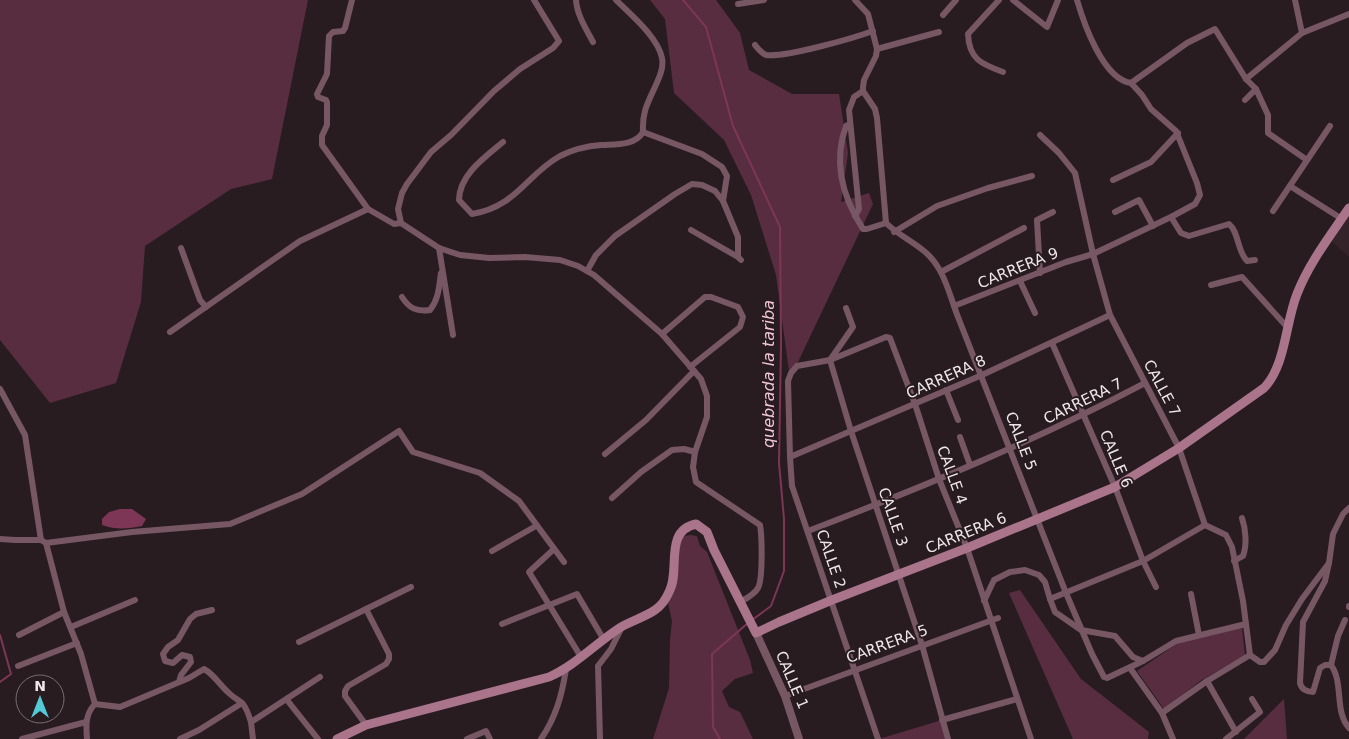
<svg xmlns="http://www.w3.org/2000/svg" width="1349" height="739" font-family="'DejaVu Sans',sans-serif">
<rect width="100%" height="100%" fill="#281c21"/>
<polygon fill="#35232a" points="1349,215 1349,257 1331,241"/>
<g fill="#582d40">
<polygon points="0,0 308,0 272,179 231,189 145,246 141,302 116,383 50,403 0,340"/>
<polygon points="650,0 716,0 740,33 749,70 792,94 839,94 848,153 841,202 869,193 873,204 790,379 776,275 751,195 724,140 674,93 665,19"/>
<polygon points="690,535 697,536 700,546 707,552 750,660 753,673 735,679 722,691 729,707 740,712 753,739 653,739 669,688 670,640 672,621 668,603 677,580 679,541 685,536"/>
<polygon points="1020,590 1081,679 1149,732 1148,739 1073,739 1009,593"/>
<polygon points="1242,628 1245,655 1200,681 1164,709 1137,671 1178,643"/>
<polygon points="1284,699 1287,739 1244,739"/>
<polygon points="942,720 948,739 879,739"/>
</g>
<path fill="#7d3656" d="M120 509H132L146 519 142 526C128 529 115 530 102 525V519L109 512Z"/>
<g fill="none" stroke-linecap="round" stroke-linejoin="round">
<g stroke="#7d3656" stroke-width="2">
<polyline points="683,0 706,27 733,126 780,227 781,345 779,463 784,519 784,571 771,606 752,620"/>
<polyline points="0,635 11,674 0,682"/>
<polyline points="720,739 713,727 712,654 748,623"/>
</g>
<g stroke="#785764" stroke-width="6">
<polyline points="352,0 345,28 343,31 333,32 329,36 327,74 317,94 318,97 326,100 327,102 327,125 322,136 322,145 368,209 394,224 401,223"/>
<path d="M534 0 559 41 553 48 520 69 494 91 451 135 431 152 407 184 402 193 398 209 401 223 439 248 460 255 489 258 525 257 560 260 578 266 594 275 662 334 701 379 707 396V417L695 452 693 467 696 482 760 525C762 536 763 579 758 588 754 595 747 598 740 602"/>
<path d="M576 0C577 15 586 29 593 42"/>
<path d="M616 0C630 14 658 37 662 58 664 68 659 78 655 87 647 104 642 113 643 132"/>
<path d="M855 0 868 14 877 49 876 56 864 80 863 87V91L875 109 877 118 886 223C897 234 912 241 924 251 944 267 949 294 958 317L1066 593 1092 654 1104 677 1107 678 1143 661 1176 641 1246 624"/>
<path d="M999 0 968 34C969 59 981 64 1003 72"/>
<polyline points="1013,0 1047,27 1058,0"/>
<polyline points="1295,0 1302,33"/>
<polyline points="738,4 764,0"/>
<polyline points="943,15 956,0"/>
<path d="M755 45C758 49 761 53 766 55 784 58 854 38 873 31"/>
<polyline points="877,49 939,32"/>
<polyline points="1246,79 1302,33 1349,14"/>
<polyline points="1131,83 1187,43 1215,29 1246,79 1256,89 1268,115 1268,133 1307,160"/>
<polyline points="1245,100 1256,89"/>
<path d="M850 124 846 126C833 162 843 198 863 229H867L886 223"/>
<polyline points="1040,135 1059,153 1075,173 1093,254 1110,315 1179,448 1205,525 1226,535 1232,547 1243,601 1250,655"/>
<path d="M503 142C485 157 459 175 459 200L472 214C516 207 526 175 560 156 572 150 588 146 601 145 615 144 635 146 643 132L702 154 722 167 727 176 723 201 738 237V257L741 260"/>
<polyline points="1113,180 1151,162 1178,133"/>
<polyline points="1290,186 1342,219"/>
<polyline points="1273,211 1330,126"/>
<polyline points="1115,212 1139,200 1153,226"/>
<polyline points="855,216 859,209 849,110 854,97 863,91"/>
<path d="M1171 217 1181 233 1189 236 1229 224C1239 232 1237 251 1247 261L1255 260"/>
<polyline points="691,230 738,257"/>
<polyline points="894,232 937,206 988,188 1032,176"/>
<polyline points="181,248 200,300 206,307"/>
<polyline points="439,248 453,335"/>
<polyline points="587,271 596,255 615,236 675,194 692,184 702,185 715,191 723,201"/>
<polyline points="941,272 1024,228"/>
<polyline points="1040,273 1037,220 1053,212"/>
<polyline points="1020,281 1035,313"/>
<polyline points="1211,285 1242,277 1287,327"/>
<path d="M402 297C409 308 416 312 430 310 439 299 439 286 441 273"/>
<path d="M954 306 1066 262 1093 254 1171 217 1195 204 1200 195 1197 183 1176 131 1151 109 1142 95 1131 83C1103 79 1084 24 1077 0"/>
<polyline points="846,308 853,327 830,360 851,431 922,645 948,739"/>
<polyline points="170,332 300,241 368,209"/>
<polyline points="662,334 705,297 711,297 738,307 743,317 740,327 690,367"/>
<polyline points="1052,343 1115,487 1143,561 1156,587"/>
<polyline points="0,389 25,435 41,540"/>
<polyline points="946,390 958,420"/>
<polyline points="960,437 970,465"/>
<polyline points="605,454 646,420 694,371"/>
<polyline points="790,457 982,375 1110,315"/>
<polyline points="612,498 641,472 672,450 684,449 695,452"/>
<path d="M808 531C923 487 1037 440 1145 383"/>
<polyline points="0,539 15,540 41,540 46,543 64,612 81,654 95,704"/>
<polyline points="46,543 132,532 230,524 302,494 399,431 413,452 480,473 519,501 564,562"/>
<polyline points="554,549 529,572 581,657"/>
<polyline points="492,551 536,526"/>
<path d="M1234 561 1243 556C1247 545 1246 530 1242 518"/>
<path d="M1329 563 1325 581 1303 622 1300 683C1301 689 1307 692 1313 692L1320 668 1325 665H1331C1344 683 1334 711 1349 728"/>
<polyline points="1191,594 1199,635"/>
<polyline points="1050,599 1143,561 1205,525"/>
<polyline points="984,601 994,580 1010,572 1025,570 1039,575 1045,582 1050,599 1055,612 1081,630 1115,636 1133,657 1143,661"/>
<polyline points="1349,607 1349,606"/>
<polyline points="366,609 389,654 389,659 386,664 348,686 345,691 345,696 366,725"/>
<polyline points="502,624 577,594 604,640"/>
<polyline points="71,627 135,600"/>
<polyline points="19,635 64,612"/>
<polyline points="299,642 411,587"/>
<polyline points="1250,655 1260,662 1264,662 1275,650 1286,625 1302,599 1329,563 1333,534 1343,514 1349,508"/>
<polyline points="1331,665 1338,636 1345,620"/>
<polyline points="18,666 77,643"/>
<polyline points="1130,668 1162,713 1173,739"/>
<polyline points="1207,681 1236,732"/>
<polyline points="179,682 181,675 191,662 190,657 182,655 173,663 165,661 163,654 168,647 178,640 190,619 196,614 212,610"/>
<polyline points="785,696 998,618"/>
<polyline points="287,700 318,739"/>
<polyline points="1162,713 1207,681 1250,655"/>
<polyline points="942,720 1017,699"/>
<polyline points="22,739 86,722"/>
<path d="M87 739C86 726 85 714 95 704L120 707 189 678 204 669C215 675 220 686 230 694 234 698 239 700 243 704 247 709 249 716 251 722"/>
<polyline points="180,739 199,730 242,703"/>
<polyline points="253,739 251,722 320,677"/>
<polyline points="467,739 486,731 490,739"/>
<path d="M541 739C556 717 562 695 566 669"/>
<polyline points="600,739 598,666 611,649 622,627"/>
<polyline points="878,739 792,486 790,457 788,381 791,373 797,366 830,360 886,337 890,338 915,404 939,479 967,548 1031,739"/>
<polyline points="1226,739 1260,712 1252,699"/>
</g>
<polyline stroke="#785764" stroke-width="8" points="756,633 785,696 799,739"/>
<path stroke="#aa758a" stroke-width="9" d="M337 739 366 725 549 677C576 665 596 643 621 627 631 621 645 617 655 610 661 606 666 599 669 592 681 571 663 531 696 524L707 532 714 550 756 633 779 622 832 600 967 548 1115 487 1179 448 1264 388C1286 365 1285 324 1297 294 1309 263 1330 236 1349 208"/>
</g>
<g text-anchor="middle" stroke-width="4" stroke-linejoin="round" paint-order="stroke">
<g font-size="15" fill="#eee6e9" stroke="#281c21">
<text transform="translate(1018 268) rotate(-22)" y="5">CARRERA 9</text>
<text transform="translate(946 377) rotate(-24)" y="5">CARRERA 8</text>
<text transform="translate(1162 388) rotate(62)" y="5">CALLE 7</text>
<text transform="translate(1083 401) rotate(-26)" y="5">CARRERA 7</text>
<text transform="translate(1021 441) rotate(69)" y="5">CALLE 5</text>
<text transform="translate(1116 459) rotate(67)" y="5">CALLE 6</text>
<text transform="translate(952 475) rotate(70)" y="5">CALLE 4</text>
<text transform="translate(893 517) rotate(71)" y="5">CALLE 3</text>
<text transform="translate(966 533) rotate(-22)" y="5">CARRERA 6</text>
<text transform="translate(831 559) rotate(71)" y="5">CALLE 2</text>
<text transform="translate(887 644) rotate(-20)" y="5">CARRERA 5</text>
<text transform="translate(792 680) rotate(67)" y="5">CALLE 1</text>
</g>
<g font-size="16" font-style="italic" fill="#f2c6d6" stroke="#281c21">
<text transform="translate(768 374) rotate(-90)" y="6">quebrada la tariba</text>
</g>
</g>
<g transform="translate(40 699)"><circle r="24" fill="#281c21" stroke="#776d71"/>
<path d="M0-4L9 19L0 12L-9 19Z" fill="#52cbd7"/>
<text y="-8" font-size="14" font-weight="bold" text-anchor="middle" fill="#eee6e9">N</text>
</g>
</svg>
